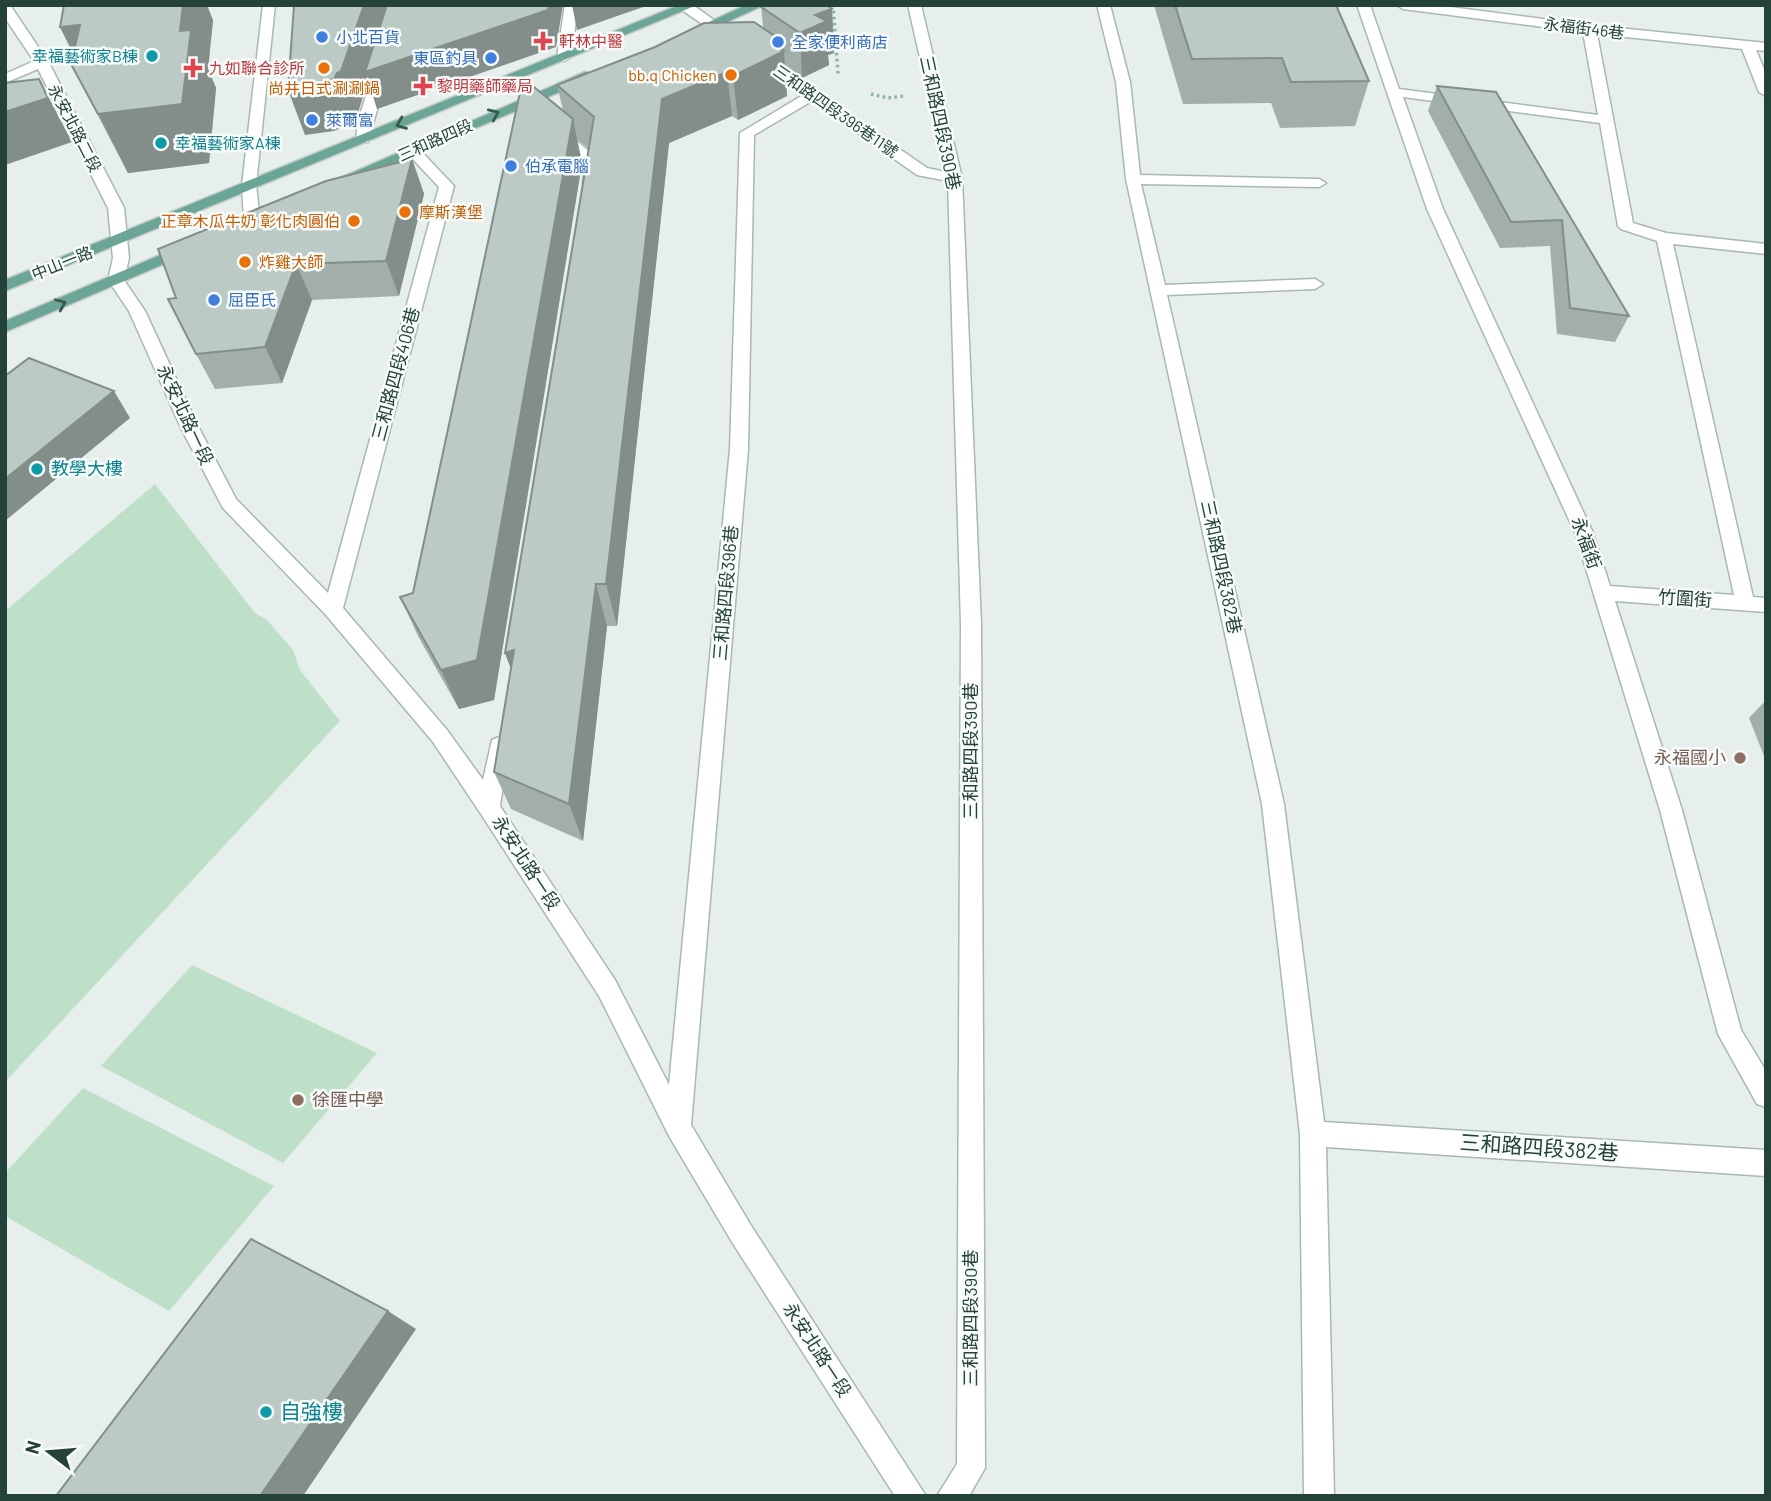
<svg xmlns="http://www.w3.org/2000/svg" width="1771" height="1501" font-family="Barlow,'Noto Sans TC',sans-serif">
<rect width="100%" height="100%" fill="#e6efeb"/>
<g fill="#bfe0c8">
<polygon points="155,484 255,613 267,620 293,650 300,670 340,721 5,1082 5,611"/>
<polygon points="192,965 377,1053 283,1163 101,1066"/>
<polygon points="83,1088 274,1186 169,1311 5,1216 5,1173"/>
</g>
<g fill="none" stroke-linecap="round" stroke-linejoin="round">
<g stroke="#a8b8b2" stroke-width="3">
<g id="minor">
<polygon points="5,5 10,5 49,63 124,208 129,258 124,280 145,311 199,428 236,499 328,593 439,187 407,153 405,150 407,147 417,147 454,186 343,608 447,730 483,780 492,740 499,737 506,740 509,746 500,806 615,980 669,1085 730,449 740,133 803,95 755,60 762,56 767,57 927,168 946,172 908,5 921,5 962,178 981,624 985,1468 969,1496 937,1496 957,1464 961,624 948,181 917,175 812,101 754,135 748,449 691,1125 750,1224 926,1496 895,1496 732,1242 669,1136 599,996 481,814 433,742 326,615 223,508 181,428 129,311 108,280 113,258 108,208 38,69 5,83 5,74 34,61 5,18"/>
<polygon points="263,5 275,5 256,185 260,220 252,225 244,220 242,185"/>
<polygon points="565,5 578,5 571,57 564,61 557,57"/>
<polygon points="682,5 693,5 740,39 738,42 728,42 682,10"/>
<polygon points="1097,5 1110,5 1130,82 1140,175 1319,179 1326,183 1319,187 1141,184 1165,285 1315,279 1323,284 1315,289 1167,295 1284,804 1324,1122 1766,1150 1766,1176 1326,1147 1334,1496 1304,1496 1300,1134 1262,804 1126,179 1116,82"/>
<path d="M1357 5H1370L1399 89 1598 115 1583 32 1403 9 1397 5H1435L1589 25 1766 43V51L1756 50 1766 74V96L1759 92 1742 49 1597 34 1633 223 1666 233 1766 244V254L1673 244 1753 597 1766 598V612L1615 601 1682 810 1741 1030 1766 1071V1107L1757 1104 1718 1034 1660 810 1575 533 1427 209ZM1403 97 1600 123 1618 226 1621 229 1657 241 1734 595 1610 586 1593 533 1443 209Z"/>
<polygon points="382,63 389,67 368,142 358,142 356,139 358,121 375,67"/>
<polygon points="559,129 564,130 600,161 595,186 590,187 583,183 586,162 554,136 552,133"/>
</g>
</g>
<g stroke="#c2cac8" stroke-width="3">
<g id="major">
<polygon points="679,5 697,5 5,291 5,280"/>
<polygon points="746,5 764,5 697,36 687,36 685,33"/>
<polygon points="585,72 590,73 590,79 343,185 333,185 331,182"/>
<polygon points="186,244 194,249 192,252 5,332 5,321"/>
</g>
</g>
<g stroke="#86b3a5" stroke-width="3.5" stroke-dasharray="2.5 3.5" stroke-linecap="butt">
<polyline points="833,5 838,74"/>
<polyline points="871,94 888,98 904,96"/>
</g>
<use href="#minor" fill="#fff" fill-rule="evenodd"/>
<use href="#major" fill="#6aa596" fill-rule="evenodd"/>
</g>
<g fill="#a1aea9">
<polygon points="761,5 832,9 834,53 828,55 829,65 802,78 785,66 787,96 738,120 732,116 669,143 617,626 607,626 583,841 511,809 494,772 511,669 505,653 589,149 577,139 582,163 494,700 459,709 419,638 400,597 413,593 563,110 557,85 763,27"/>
<polygon points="1154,5 1336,5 1369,81 1355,126 1280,128 1271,103 1183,104"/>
<polygon points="213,20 208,69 216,88 209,163 128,173 71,64 73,54 60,27"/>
<polygon points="1437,86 1496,92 1629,316 1615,342 1557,334 1550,246 1500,248 1428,111"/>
<polygon points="412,159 424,194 399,296 312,300 282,383 215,389 196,354 176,298"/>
<polygon points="1766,700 1766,761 1749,718"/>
</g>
<g fill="#838d89">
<polygon points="183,5 207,5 213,20 208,69 216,88 209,163 128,173 98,114 180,31"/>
<polygon points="364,5 563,5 556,47 377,109 368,81 357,116 353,118 350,124 334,131 305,135 288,90"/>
<polygon points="572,5 649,5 577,30"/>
<polygon points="832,9 834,53 828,55 829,65 802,78 800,33 815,15"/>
<polygon points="80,25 90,86 60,27"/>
<polygon points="782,41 783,52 784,51 787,96 738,120 733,76 772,45"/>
<polygon points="727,72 732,116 669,143 617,626 606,584 662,99"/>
<polygon points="39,79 72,142 5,165 5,112"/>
<polygon points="573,119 582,163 494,700 459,709 441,670"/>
<polygon points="412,159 424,194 399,296 386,261"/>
<polygon points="296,264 312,300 282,383 265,347"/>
<polygon points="114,391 130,418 5,521 5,479"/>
<polygon points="596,584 607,626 583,841 569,804"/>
<polygon points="514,650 520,693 505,653"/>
<polygon points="388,1311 416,1329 303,1496 260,1496"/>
</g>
<g fill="#bbcac4" stroke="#838d89" stroke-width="2">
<polygon points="64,5 183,5 180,31 191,30 182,104 98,114 71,64 80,25 60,27"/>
<polygon points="294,5 364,5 341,71 337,73 334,79 317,86 288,90"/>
<polygon points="387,5 549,5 548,10 365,72"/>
<polygon points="761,5 827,5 832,9 815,15 827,21 800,33 761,7"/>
<polygon points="1175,5 1336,5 1369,81 1291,82 1282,58 1192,59"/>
<polygon points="754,22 782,41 772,45 784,51 733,76 727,72 662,99 606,584 596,584 569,804 494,772 514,650 505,653 594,117 557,85 655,47 704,23"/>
<polygon points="523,78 573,119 477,660 441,670 400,597 413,593"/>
<polygon points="39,79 48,98 5,112 5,83"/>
<polygon points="1437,86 1496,92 1629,316 1570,308 1562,220 1511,222"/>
<polygon points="412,159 386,261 296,264 265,347 196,354 168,299 176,298 158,249 326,181"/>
<polygon points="29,358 114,391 5,479 5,376"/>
<polygon points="251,1239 388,1311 260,1496 56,1496"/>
</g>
<defs><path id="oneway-chevron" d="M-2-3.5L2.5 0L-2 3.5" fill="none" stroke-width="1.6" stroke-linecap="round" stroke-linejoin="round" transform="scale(1.75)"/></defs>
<g stroke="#365b51">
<use href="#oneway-chevron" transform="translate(494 114) rotate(-24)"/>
<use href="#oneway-chevron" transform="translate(401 124) rotate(158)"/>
<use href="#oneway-chevron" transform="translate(61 304) rotate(-23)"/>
</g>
<g fill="#3f7fe0" stroke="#f7fbf9" stroke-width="2.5">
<circle cx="322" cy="37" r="7"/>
<circle cx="778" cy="42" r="7"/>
<circle cx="491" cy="58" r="7"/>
<circle cx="312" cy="120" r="7"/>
<circle cx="511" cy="166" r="7"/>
<circle cx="214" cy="300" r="7"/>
</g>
<g fill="#e0444e" stroke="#f7fbf9" stroke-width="2.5">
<path d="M539.5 30.5h7v7h7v7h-7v7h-7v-7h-7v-7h7z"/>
<path d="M189.5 57.5h7v7h7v7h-7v7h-7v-7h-7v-7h7z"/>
<path d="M419.5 75.5h7v7h7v7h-7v7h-7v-7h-7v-7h7z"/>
</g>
<g fill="#0f9aa8" stroke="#f7fbf9" stroke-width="2.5">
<circle cx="152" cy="56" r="7"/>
<circle cx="161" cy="143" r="7"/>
<circle cx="37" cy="469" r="7"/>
<circle cx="266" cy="1412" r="7"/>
</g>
<g fill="#e8710a" stroke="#f7fbf9" stroke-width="2.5">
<circle cx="324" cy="68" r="7"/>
<circle cx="731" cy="75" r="7"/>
<circle cx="405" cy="212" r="7"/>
<circle cx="354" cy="221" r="7"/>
<circle cx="245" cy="262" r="7"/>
</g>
<g fill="#8d6e63" stroke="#f7fbf9" stroke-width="2.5">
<circle cx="1740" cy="758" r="7"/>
<circle cx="298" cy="1100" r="7"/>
</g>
<g text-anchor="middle" stroke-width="5" stroke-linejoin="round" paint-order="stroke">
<g font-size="16" fill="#24423a" stroke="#f7fbf9">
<text transform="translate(1584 28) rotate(7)" y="6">永福街46巷</text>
<text transform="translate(836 111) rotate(35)" y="6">三和路四段396巷11號</text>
<text transform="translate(75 128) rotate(63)" y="6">永安北路二段</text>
<text transform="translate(435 140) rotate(-24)" y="6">三和路四段</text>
<text transform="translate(62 263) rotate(-22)" y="6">中山一路</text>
</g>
<g font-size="16" fill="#366cbe" stroke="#f7fbf9" text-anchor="start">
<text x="336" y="43">小北百貨</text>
<text x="792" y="48">全家便利商店</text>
<text x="477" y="64" text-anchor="end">東區釣具</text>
<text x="326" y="126">萊爾富</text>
<text x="525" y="172">伯承電腦</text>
<text x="228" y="306">屈臣氏</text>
</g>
<g font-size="16" fill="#be3a42" stroke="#f7fbf9" text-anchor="start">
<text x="559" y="47">軒林中醫</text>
<text x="209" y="74">九如聯合診所</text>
<text x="437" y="92">黎明藥師藥局</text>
</g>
<g font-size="16" fill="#0d838f" stroke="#f7fbf9" text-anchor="end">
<text x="138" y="62">幸福藝術家B棟</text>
<text x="175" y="149" text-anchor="start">幸福藝術家A棟</text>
</g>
<g font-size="16" fill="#c56008" stroke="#f7fbf9" text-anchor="end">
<text x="717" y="81">bb.q Chicken</text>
<text x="324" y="94" text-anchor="middle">尚井日式涮涮鍋</text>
<text x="419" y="218" text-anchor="start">摩斯漢堡</text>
<text x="340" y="227">正章木瓜牛奶 彰化肉圓伯</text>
<text x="259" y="268" text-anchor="start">炸雞大師</text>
</g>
<g font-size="18" fill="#24423a" stroke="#f7fbf9">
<text transform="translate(940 123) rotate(78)" y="6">三和路四段390巷</text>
<text transform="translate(396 374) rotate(-75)" y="6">三和路四段406巷</text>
<text transform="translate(185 415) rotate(65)" y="6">永安北路一段</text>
<text transform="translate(1586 543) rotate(70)" y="6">永福街</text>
<text transform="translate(1221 567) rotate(78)" y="6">三和路四段382巷</text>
<text transform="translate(726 593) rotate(-85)" y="6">三和路四段396巷</text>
<text transform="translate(1685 599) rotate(4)" y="6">竹圍街</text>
<text transform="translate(971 751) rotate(-90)" y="6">三和路四段390巷</text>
<text transform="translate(526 863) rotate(57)" y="6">永安北路一段</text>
<text transform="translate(971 1318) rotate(-90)" y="6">三和路四段390巷</text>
<text transform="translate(817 1350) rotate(57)" y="6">永安北路一段</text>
</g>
<g font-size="18" fill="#0d838f" stroke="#f7fbf9" text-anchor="start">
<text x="51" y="475">教學大樓</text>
</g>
<g font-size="18" fill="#785e54" stroke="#f7fbf9" text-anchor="end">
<text x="1726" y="764">永福國小</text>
<text x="312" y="1106" text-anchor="start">徐匯中學</text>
</g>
<g font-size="21" fill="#24423a" stroke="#f7fbf9">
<text transform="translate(1539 1148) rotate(4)" y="7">三和路四段382巷</text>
</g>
<g font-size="21" fill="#0d838f" stroke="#f7fbf9" text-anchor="start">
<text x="280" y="1419">自強樓</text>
</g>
</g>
<rect width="1771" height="1501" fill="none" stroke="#24423a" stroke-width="14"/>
<g transform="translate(49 1452) rotate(286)" stroke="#f7fbf9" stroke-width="5" paint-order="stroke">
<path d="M0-5L12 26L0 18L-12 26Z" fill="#24423a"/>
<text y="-10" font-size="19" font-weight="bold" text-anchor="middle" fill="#24423a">N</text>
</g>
</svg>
